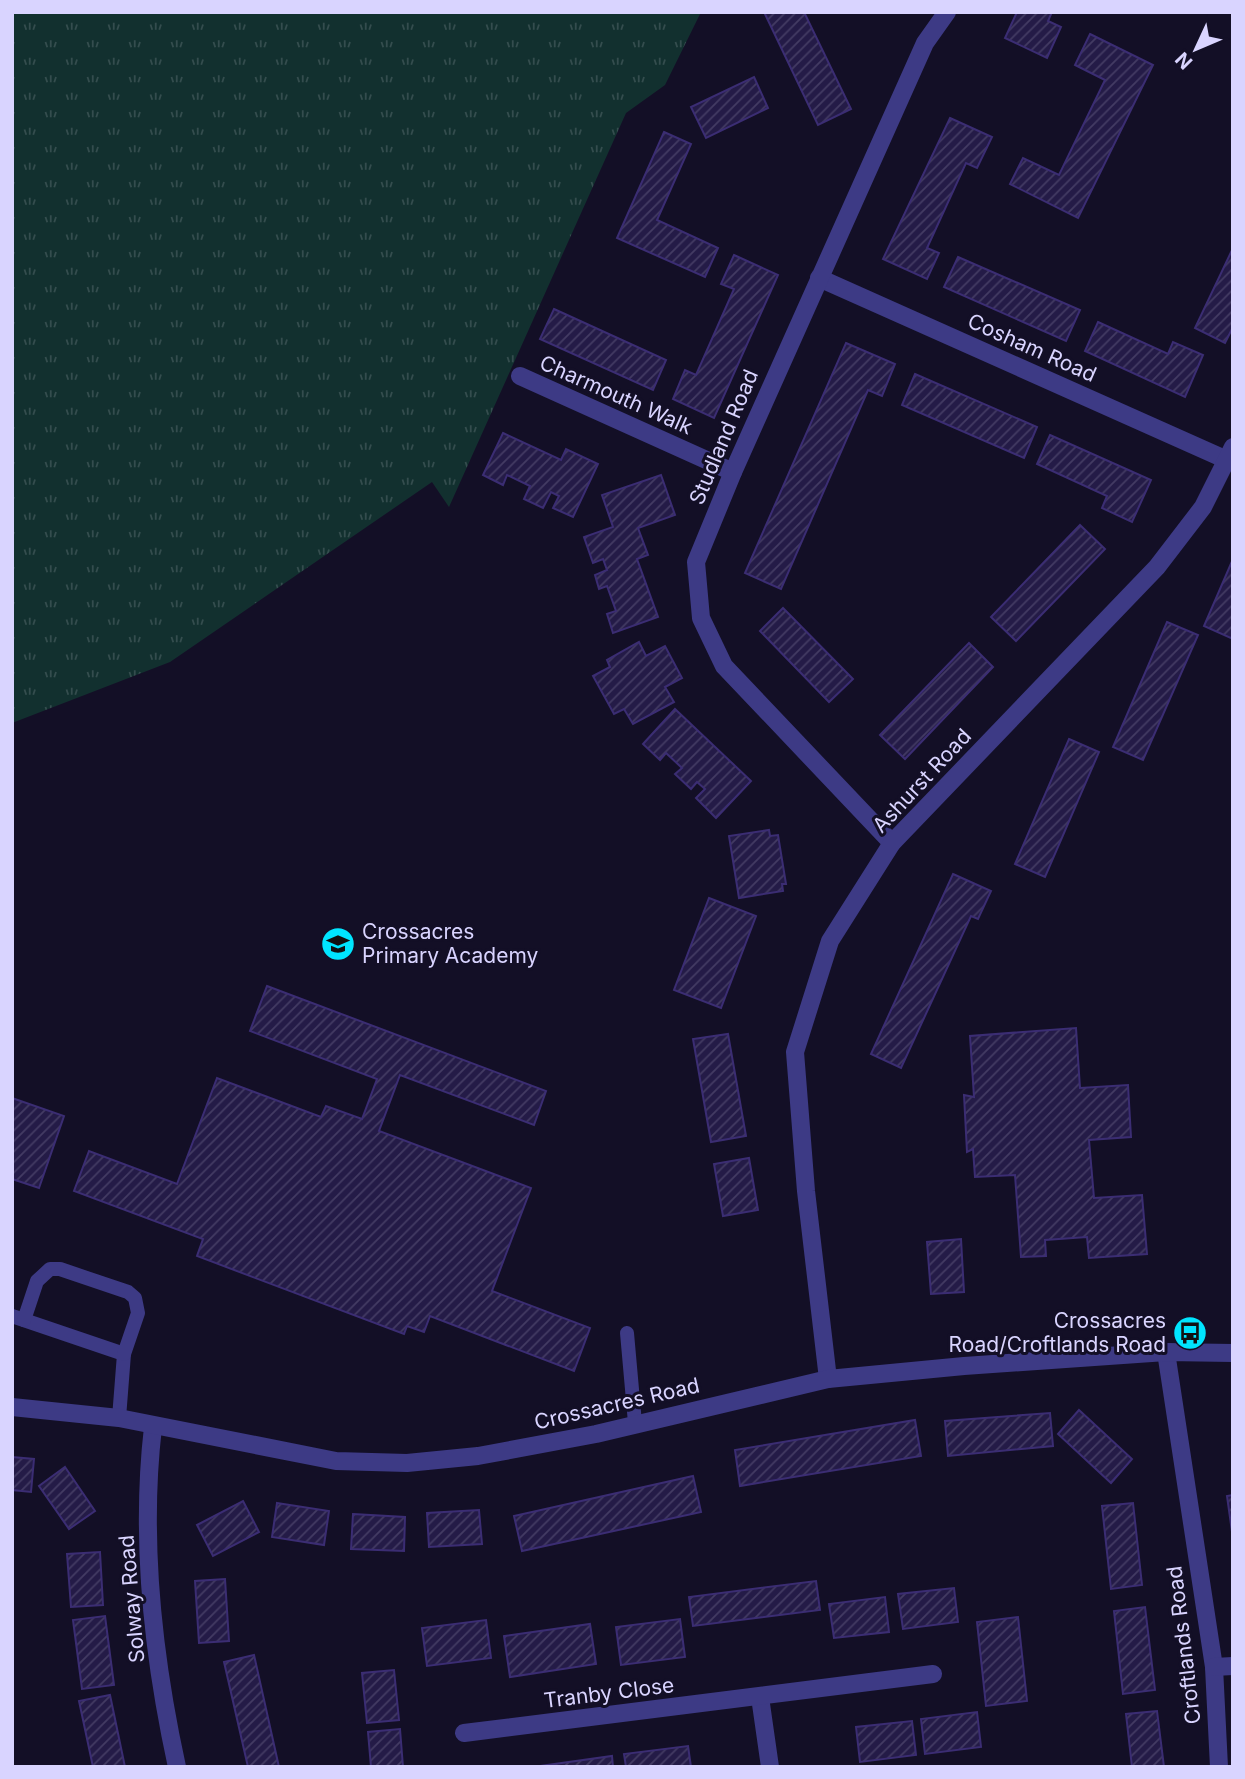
<svg xmlns="http://www.w3.org/2000/svg" width="1245" height="1779" font-family="Inter,sans-serif">
<defs>
<pattern id="grass-tufts" width="24" height="20" patternUnits="userSpaceOnUse" patternTransform="scale(1.75)"><rect width="24" height="20" fill="#12302f"/><path d="M3 7l-1-3M5 7V3M7 7l1-3M15 17l-1-3M17 17v-4M19 17l1-3" fill="none" stroke="#344d4e"/></pattern>
<pattern id="building-hatch" width="6" height="6" patternUnits="userSpaceOnUse" patternTransform="scale(1.75)"><rect width="6" height="6" fill="#241b47"/><path d="M-1 1l2-2M0 6l6-6M5 7l2-2" fill="none" stroke="#433b63"/></pattern>
</defs>
<rect width="100%" height="100%" fill="#130f26"/>
<polygon fill="url(#grass-tufts)" points="12,12 701,12 665,85 626,113 449,507 432,482 170,662 12,723"/>
<g fill="url(#building-hatch)" stroke="#3b2d73" stroke-width="2">
<polygon points="764,12 804,12 851,109 818,125"/>
<polygon points="1017,12 1052,12 1048,21 1061,27 1047,58 1005,38"/>
<polygon points="1090,34 1153,65 1078,218 1010,184 1023,158 1059,175 1105,80 1075,65"/>
<polygon points="754,77 768,108 706,138 691,107"/>
<polygon points="950,118 992,137 977,168 966,163 927,248 939,253 927,279 883,259"/>
<polygon points="664,132 691,144 657,220 718,248 705,277 617,238"/>
<polygon points="1233,248 1233,327 1225,343 1195,328"/>
<polygon points="734,255 778,275 714,418 673,399 685,370 696,375 734,289 721,284"/>
<polygon points="958,257 1080,310 1066,341 944,287"/>
<polygon points="554,309 666,360 653,390 540,339"/>
<polygon points="1098,322 1168,354 1173,342 1203,355 1185,397 1085,351"/>
<polygon points="846,343 895,364 882,396 868,390 781,589 745,573"/>
<polygon points="915,374 1037,427 1024,458 902,405"/>
<polygon points="503,433 561,460 566,449 598,464 573,517 553,508 559,496 551,492 543,508 524,499 530,486 507,475 503,485 483,475"/>
<polygon points="1050,435 1151,480 1132,522 1102,508 1107,496 1037,464"/>
<polygon points="661,475 675,515 638,528 648,555 637,559 658,617 613,633 607,614 616,611 607,586 599,589 595,575 607,570 603,559 593,563 584,537 613,527 602,495"/>
<polygon points="1080,525 1105,549 1016,641 991,617"/>
<polygon points="1233,559 1233,639 1204,626"/>
<polygon points="783,608 853,679 829,702 760,631"/>
<polygon points="1167,622 1198,635 1143,760 1113,747"/>
<polygon points="639,642 646,656 665,646 682,678 665,687 674,702 633,724 624,709 614,714 593,676 610,667 607,660"/>
<polygon points="969,643 993,667 905,759 880,735"/>
<polygon points="675,709 751,781 716,818 696,798 705,789 697,782 691,789 675,774 682,768 666,753 660,760 643,744"/>
<polygon points="1069,739 1099,752 1045,877 1015,864"/>
<polygon points="769,830 770,836 778,835 786,884 782,884 783,891 739,898 729,836"/>
<polygon points="953,874 991,891 978,919 971,916 901,1068 871,1054"/>
<polygon points="709,898 756,916 721,1008 674,990"/>
<polygon points="267,986 546,1091 534,1125 400,1075 379,1131 531,1188 492,1291 590,1328 574,1371 430,1316 424,1332 407,1326 404,1334 197,1256 203,1239 74,1191 89,1151 177,1184 217,1078 321,1117 326,1106 362,1119 377,1079 250,1031"/>
<polygon points="1076,1028 1080,1088 1128,1085 1131,1137 1089,1140 1094,1198 1142,1195 1147,1254 1089,1258 1087,1237 1045,1240 1046,1256 1021,1257 1015,1175 975,1177 973,1149 967,1152 964,1095 974,1097 970,1036"/>
<polygon points="728,1034 746,1136 711,1142 693,1039"/>
<polygon points="12,1098 64,1116 39,1188 12,1179"/>
<polygon points="749,1158 758,1210 723,1216 714,1164"/>
<polygon points="961,1239 964,1292 931,1294 927,1242"/>
<polygon points="1079,1410 1132,1459 1111,1483 1058,1434"/>
<polygon points="1050,1413 1053,1446 948,1456 945,1421"/>
<polygon points="915,1420 921,1456 740,1486 735,1450"/>
<polygon points="12,1457 34,1459 31,1492 12,1490"/>
<polygon points="65,1467 95,1511 69,1529 39,1486"/>
<polygon points="693,1476 701,1512 522,1551 514,1516"/>
<polygon points="1233,1495 1233,1539 1227,1496"/>
<polygon points="243,1501 259,1532 213,1556 197,1525"/>
<polygon points="277,1503 329,1511 324,1545 272,1537"/>
<polygon points="1133,1503 1142,1585 1111,1589 1102,1506"/>
<polygon points="479,1510 482,1544 429,1547 427,1513"/>
<polygon points="353,1514 405,1517 404,1551 351,1549"/>
<polygon points="100,1552 103,1605 71,1607 67,1554"/>
<polygon points="225,1579 229,1641 199,1643 195,1581"/>
<polygon points="816,1581 820,1610 693,1626 689,1597"/>
<polygon points="954,1588 958,1622 903,1629 898,1594"/>
<polygon points="885,1597 889,1632 834,1638 829,1604"/>
<polygon points="1145,1607 1155,1690 1123,1694 1114,1611"/>
<polygon points="105,1616 114,1685 82,1689 73,1620"/>
<polygon points="1018,1617 1027,1701 986,1706 977,1622"/>
<polygon points="680,1619 685,1657 621,1665 616,1627"/>
<polygon points="486,1620 491,1658 427,1666 422,1628"/>
<polygon points="590,1624 596,1664 510,1677 504,1636"/>
<polygon points="254,1655 279,1767 248,1767 224,1662"/>
<polygon points="394,1670 399,1720 367,1723 362,1673"/>
<polygon points="110,1695 125,1767 93,1767 79,1701"/>
<polygon points="1157,1711 1164,1767 1132,1767 1126,1714"/>
<polygon points="977,1712 981,1747 925,1754 921,1719"/>
<polygon points="912,1721 916,1755 860,1762 856,1727"/>
<polygon points="400,1729 403,1767 371,1767 368,1732"/>
<polygon points="688,1746 691,1767 626,1767 624,1754"/>
<polygon points="612,1756 613,1767 533,1767"/>
</g>
<g fill="none" stroke-linecap="round" stroke-linejoin="round">
<g stroke="#3d3a85" stroke-width="14">
<polyline points="12,1316 124,1354 119,1418"/>
<polyline points="24,1320 37,1281 50,1269 60,1269 128,1292 135,1298 138,1313 124,1354"/>
<polyline points="627,1333 635,1423"/>
</g>
<g stroke="#3d3a85" stroke-width="18">
<polyline points="819,278 1227,460"/>
<polyline points="520,376 733,472"/>
<polyline points="892,843 724,666 701,618 696,562 733,472 925,43 947,12"/>
<polyline points="1166,1352 1214,1667 1219,1767"/>
<polyline points="828,1379 806,1191 795,1052 830,941 892,843 1157,567 1203,507 1233,447"/>
<path d="M153 1427C140 1539 153 1657 177 1767"/>
<polyline points="1214,1667 1233,1666"/>
<polyline points="760,1697 770,1767"/>
<polyline points="464,1733 933,1674"/>
</g>
<polyline stroke="#3d3a85" stroke-width="18" points="12,1407 119,1418 336,1461 407,1463 478,1456 596,1434 828,1379 964,1366 1166,1352 1233,1353"/>
</g>
<defs>
<g id="school-disc" transform="scale(1.75)"><circle r="9.5" fill="#00e5ff" stroke="#130f26"/><path d="M0-5L7-2L0 1L-7-2ZM-4 1L0 2.5L4 1V4Q0 6-4 4Z" fill="#111"/></g>
<g id="bus-disc" transform="scale(1.75)"><circle r="9.5" fill="#00e5ff" stroke="#130f26"/><path d="M-5-6H5V4H4V6H2V4H-2V6H-4V4H-5ZM-3.5-4V0h7V-4ZM-3.5 1.2v1.5H-2V1.2ZM2 1.2v1.5H3.5V1.2Z" fill="#111"/></g>
</defs>
<g fill-rule="evenodd">
<use href="#school-disc" x="338" y="944"/>
<use href="#bus-disc" x="1190" y="1333"/>
</g>
<g text-anchor="middle" stroke-width="6" stroke-linejoin="round" paint-order="stroke">
<g font-size="21" fill="#d9d4ff" stroke="#130f26">
<text transform="translate(1032 348) rotate(24)" y="7">Cosham Road</text>
<text transform="translate(616 395) rotate(24)" y="7">Charmouth Walk</text>
<text transform="translate(724 437) rotate(-67)" y="7">Studland Road</text>
<text transform="translate(922 781) rotate(-47)" y="7">Ashurst Road</text>
<text transform="translate(617 1404) rotate(-13)" y="7">Crossacres Road</text>
<text transform="translate(132 1599) rotate(-95)" y="7">Solway Road</text>
<text transform="translate(1184 1645) rotate(-97)" y="7">Croftlands Road</text>
<text transform="translate(609 1693) rotate(-7)" y="7">Tranby Close</text>
</g>
<g font-size="21" fill="#d9d4ff" stroke="#130f26" text-anchor="start">
<text x="362" y="939">Crossacres<tspan x="362" dy="24">Primary Academy</tspan></text>
<text x="1166" y="1328" text-anchor="end">Crossacres<tspan x="1166" dy="24">Road/Croftlands Road</tspan></text>
</g>
</g>
<rect width="1245" height="1779" fill="none" stroke="#d9d4ff" stroke-width="28"/>
<g transform="translate(1196 49) rotate(226)" stroke="#130f26" stroke-width="5" paint-order="stroke">
<path d="M0-5L12 26L0 18L-12 26Z" fill="#d9d4ff"/>
<text y="-10" font-size="19" font-weight="bold" text-anchor="middle" fill="#d9d4ff">N</text>
</g>
</svg>
